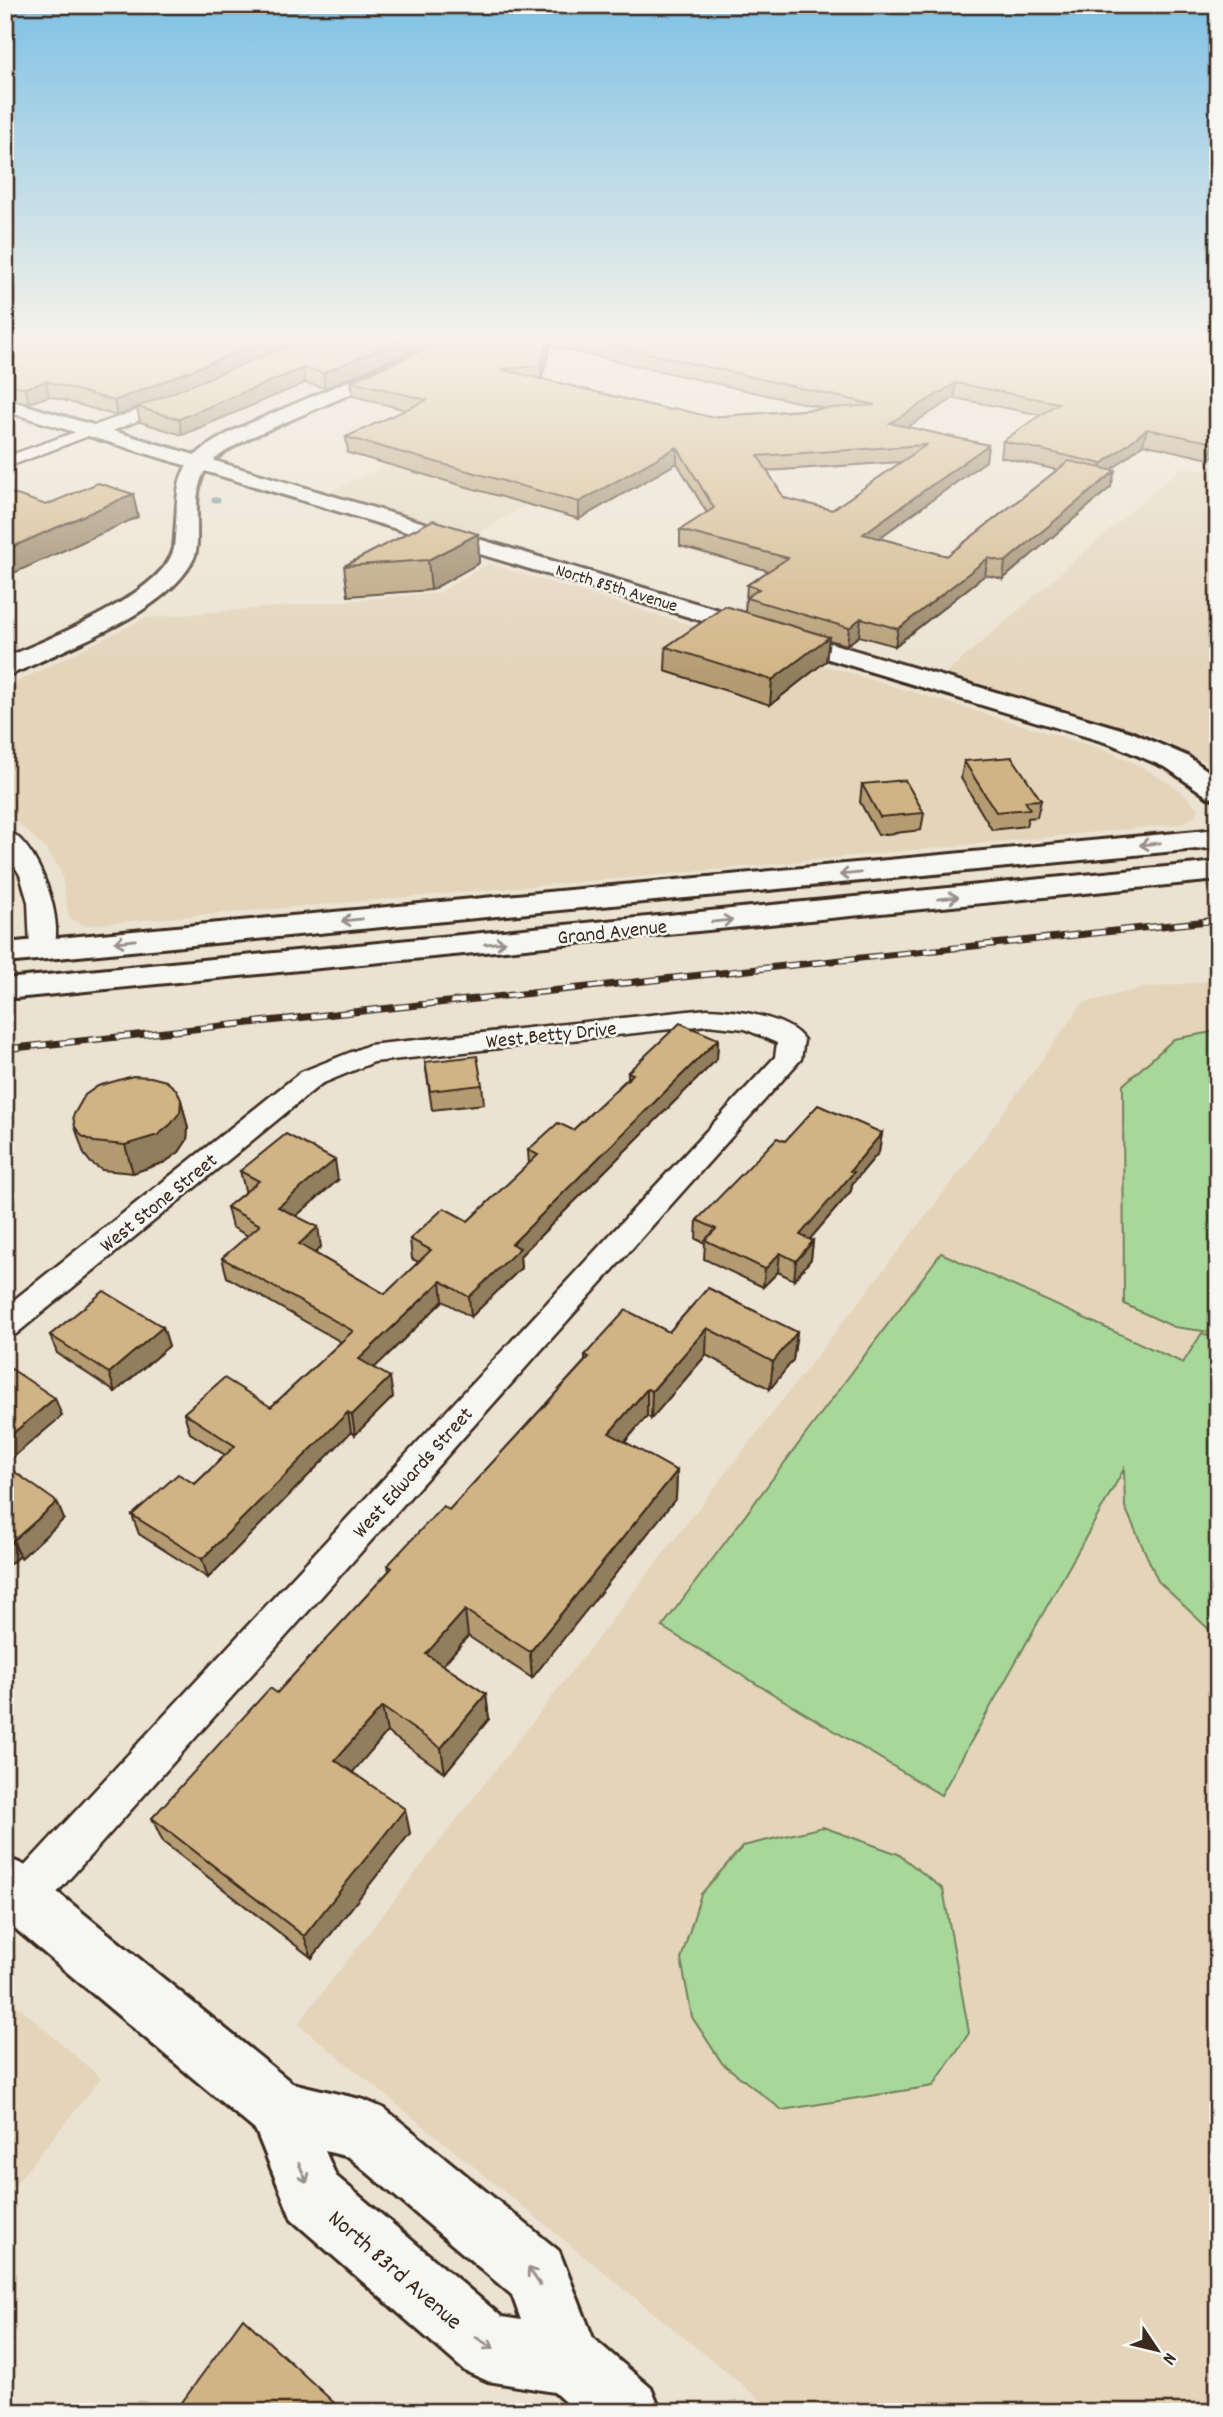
<svg xmlns="http://www.w3.org/2000/svg" width="1223" height="2417" font-family="Dekko,sans-serif">
<rect width="100%" height="100%" fill="#ebe2d1"/>
<filter id="ink" filterUnits="userSpaceOnUse"><feTurbulence type="fractalNoise" baseFrequency=".0143" numOctaves="2"/><feDisplacementMap in="SourceGraphic" scale="14" xChannelSelector="R" yChannelSelector="G"/><feConvolveMatrix kernelMatrix="1 2 1 2 8 2 1 2 1" color-interpolation-filters="sRGB"/></filter>
<g filter="url(#ink)">
<g fill="#e3d4ba">
<polygon points="504,409 639,443 475,534 329,492"/>
<polygon points="1183,466 1218,474 1218,768 1152,735 945,674"/>
<polygon points="488,564 1108,751 1142,767 1179,790 1199,809 1194,817 1179,824 659,875 85,925 69,918 61,870 46,849 5,811 5,688 145,618 438,593"/>
<polygon points="1218,980 1218,2412 776,2412 298,2024 962,1169 1083,1003 1145,988"/>
<polygon points="5,1995 101,2078 5,2197"/>
</g>
<g fill="#a8d899" stroke="#72815c" stroke-width="2">
<polygon points="1218,1031 1218,1333 1174,1327 1124,1304 1123,1085 1174,1039"/>
<polygon points="941,1253 1183,1363 1202,1333 1218,1340 1218,1638 1158,1581 1125,1507 1124,1469 941,1795 662,1627"/>
<polygon points="823,1827 898,1854 943,1889 969,2033 933,2086 782,2110 722,2063 692,2017 681,1959 701,1894 743,1846"/>
</g>
<g fill="none" stroke-linecap="round" stroke-linejoin="round">
<polyline stroke="#679092" stroke-width="5" points="214,500 218,500"/>
<g stroke="#3b2a1e" stroke-width="5">
<g id="street">
<polygon points="408,338 433,338 454,346 447,350"/>
<polygon points="175,397 182,401 180,404 102,435 91,435 5,468 5,457"/>
<path d="M5 830C37 838 69 928 51 954L42 956 33 954 30 949 28 902 20 875 5 851Z"/>
<path d="M707 1009C734 1010 788 1016 804 1040L801 1059 38 1914 23 1920 8 1914 5 1890 8 1884 775 1057 777 1043 745 1029 707 1025 374 1062 321 1084 16 1334 5 1337V1307L301 1072 369 1045Z"/>
</g>
</g>
<g stroke="#3b2a1e" stroke-width="6">
<polygon id="secondary" points="5,399 1131,732 1187,756 1218,778 1218,799 1208,797 1167,768 1111,744 5,411"/>
</g>
<g stroke="#3b2a1e" stroke-width="6">
<g id="primary">
<path d="M448 338H473L470 342 251 437C201 463 196 472 197 528 197 539 198 550 193 560 170 605 99 634 54 655 38 662 22 671 5 676V658C46 640 164 594 174 548 181 480 167 464 237 429Z"/>
<path d="M5 1857 24 1865 292 2083 364 2100 385 2109 559 2251 593 2338 651 2388 661 2412H576L554 2392 488 2381 465 2371 292 2220 256 2131 5 1920ZM325 2151 349 2157 512 2295 521 2320 502 2317 336 2176Z"/>
</g>
</g>
<g stroke="#3b2a1e" stroke-width="6">
<g id="highway">
<polygon points="1218,829 1218,847 5,963 5,943"/>
<polygon points="1218,862 1218,880 5,999 5,979"/>
</g>
</g>
<use href="#street" fill="#f6f6f2" fill-rule="evenodd"/>
<use href="#secondary" fill="#f6f6f2" fill-rule="evenodd"/>
<use href="#primary" fill="#f6f6f2" fill-rule="evenodd"/>
<use href="#highway" fill="#f6f6f2" fill-rule="evenodd"/>
<g stroke="#3b2a1e" stroke-width="7">
<polyline id="rail" points="5,1049 1218,920"/>
</g>
<use href="#rail" stroke="#f6f6f2" stroke-width="4.5" stroke-dasharray="14" stroke-linecap="butt"/>
</g>
<g fill="#b49b72" stroke="#3b2a1e" stroke-width="2" fill-rule="evenodd">
<polygon points="5,338 423,338 424,346 325,388 305,383 182,435 140,422 137,408 117,416 49,396 29,403 5,397"/>
<path d="M451 338H1218V456L1214 455 1209 459 1143 444 1111 470V487L1003 579 985 575 895 646 859 636 847 645 829 640 826 661 770 705 665 671 666 647 745 612 747 585 769 571 680 546V530L707 513 677 463 579 519 348 453 346 437 406 410 353 396 351 381ZM550 346 824 408 710 417 670 410 542 379ZM954 398 1041 415 1003 441 1001 457 1057 470 947 556 878 538 986 461 988 445 907 427ZM901 462 832 510 784 498 767 471Z"/>
<polygon points="478,534 479,563 431,590 348,596 344,566"/>
<polygon points="964,761 1041,800 1037,817 1028,818 1026,826 992,830 961,778"/>
<polygon points="862,784 924,813 921,830 878,835 860,802"/>
<polygon points="718,1039 717,1059 520,1256 521,1268 471,1317 443,1301 374,1368 393,1397 355,1435 351,1432 208,1578 139,1534 132,1515 195,1484 225,1455 190,1433 184,1413 271,1407 341,1342 227,1277 222,1258 248,1236 232,1227 227,1207 246,1191 245,1190 240,1171 338,1180 296,1216 321,1247 315,1253 385,1294 419,1262 412,1259 410,1239 468,1221 529,1164 528,1150 573,1130 628,1078 628,1072"/>
<polygon points="425,1062 482,1085 484,1104 432,1110"/>
<polygon points="181,1100 188,1128 187,1140 179,1152 165,1162 133,1173 102,1170 91,1163 84,1154 75,1127"/>
<polygon points="882,1133 879,1152 852,1184 851,1191 810,1239 813,1241 811,1259 794,1280 778,1272 763,1287 704,1259 705,1243 696,1239 697,1220 785,1141"/>
<polygon points="708,1288 797,1332 793,1360 770,1389 706,1355 651,1419 647,1416 625,1442 677,1471 676,1498 532,1678 468,1636 443,1665 486,1694 489,1719 445,1773 387,1732 352,1772 410,1833 312,1958 163,1842 152,1818 277,1693 389,1571 388,1565 449,1510 585,1361 585,1355 669,1332"/>
<polygon points="163,1327 169,1346 115,1392 57,1353 50,1335"/>
<polygon points="5,1465 64,1519 21,1558 19,1556 5,1568"/>
</g>
<g fill="#927e5d" stroke="#3b2a1e" stroke-width="2">
<polygon points="273,338 311,338 117,416 114,401"/>
<polygon points="406,338 423,338 424,346 325,388 323,373"/>
<polygon points="548,338 550,338 550,346 541,381 541,366"/>
<polygon points="303,368 305,383 182,435 179,419"/>
<polygon points="46,381 49,396 29,403 25,388"/>
<polygon points="956,383 954,398 888,439 890,423"/>
<polygon points="1147,429 1143,444 1099,480 1102,464"/>
<polygon points="1218,439 1214,455 1209,459 1213,443"/>
<polygon points="988,445 986,461 861,551 863,534"/>
<polygon points="677,447 677,463 579,519 579,502"/>
<polygon points="1115,471 1111,487 1003,579 1005,562"/>
<polygon points="133,494 138,517 5,577 5,550"/>
<polygon points="478,534 479,563 431,590 428,560"/>
<polygon points="988,558 985,575 895,646 898,629"/>
<polygon points="861,618 859,636 847,645 849,628"/>
<polygon points="829,637 826,661 770,705 772,680"/>
<polygon points="718,1039 717,1059 520,1256 521,1268 471,1317 469,1297 512,1244"/>
<polygon points="181,1100 188,1128 187,1140 179,1152 165,1162 133,1173 125,1145"/>
<polygon points="882,1133 879,1152 852,1184 851,1191 798,1253 800,1235 850,1171"/>
<polygon points="335,1160 338,1180 283,1227 278,1207"/>
<polygon points="318,1227 321,1247 303,1264 299,1244"/>
<polygon points="813,1241 811,1259 794,1280 796,1261"/>
<polygon points="780,1253 778,1272 763,1287 765,1269"/>
<polygon points="441,1281 443,1301 363,1379 359,1359"/>
<polygon points="163,1327 169,1346 115,1392 109,1373"/>
<polygon points="707,1328 706,1355 651,1419 652,1391"/>
<polygon points="797,1332 793,1360 770,1389 773,1362"/>
<polygon points="390,1377 393,1397 355,1435 352,1415"/>
<polygon points="647,1389 647,1416 609,1460 609,1433"/>
<polygon points="55,1398 62,1416 5,1464 5,1440"/>
<polygon points="348,1412 351,1432 208,1578 202,1559"/>
<polygon points="677,1471 676,1498 532,1678 530,1652"/>
<polygon points="57,1502 64,1519 21,1558 13,1541"/>
<polygon points="11,1539 19,1556 5,1568 5,1544"/>
<polygon points="465,1610 468,1636 430,1680 426,1654"/>
<polygon points="486,1694 489,1719 445,1773 441,1748"/>
<polygon points="382,1707 387,1732 342,1785 335,1760"/>
<polygon points="405,1809 410,1833 312,1958 304,1936"/>
</g>
<g fill="#d1b485" stroke="#3b2a1e" stroke-width="2" fill-rule="evenodd">
<polygon points="5,338 273,338 114,401 46,381 25,388 5,383"/>
<polygon points="308,338 406,338 323,373 303,368 179,419 137,407"/>
<path d="M451 338H548L541 366 501 369 670 410 674 408 710 417 875 405 581 338H1218V439L1213 443 1147 429 1102 464 1003 441 1058 403 956 383 890 423 988 445 863 534 947 556 1069 461 1115 471 1005 562 988 558 898 629 861 618 849 628 746 598 759 589 747 585 788 558 680 530 714 508 677 447 579 502 346 437 427 400 351 381ZM926 445 832 510 784 498 758 456Z"/>
<polygon points="98,483 133,494 5,550 5,491 46,505"/>
<polygon points="433,520 478,534 428,560 344,566"/>
<polygon points="725,606 829,637 772,680 666,647"/>
<polygon points="1012,757 1041,800 1025,801 1030,809 996,812 964,761"/>
<polygon points="905,780 924,813 880,817 862,784"/>
<polygon points="680,1023 718,1039 512,1244 520,1248 469,1297 441,1281 359,1359 390,1377 352,1415 348,1412 202,1559 132,1515 178,1474 195,1484 235,1446 184,1413 224,1378 271,1407 353,1331 222,1258 260,1225 227,1207 259,1181 240,1171 286,1134 335,1160 278,1207 318,1227 299,1244 385,1294 431,1250 410,1239 444,1208 468,1221 538,1155 528,1150 558,1123 573,1130 633,1074 628,1072"/>
<polygon points="477,1056 482,1085 430,1091 425,1062"/>
<polygon points="133,1076 151,1077 166,1081 177,1090 181,1100 180,1112 171,1124 158,1135 125,1145 94,1142 82,1136 75,1127 73,1116 85,1095 98,1086"/>
<polygon points="818,1105 882,1133 850,1171 854,1172 800,1235 813,1241 796,1261 780,1253 765,1269 705,1240 716,1229 697,1220 777,1138 785,1141"/>
<polygon points="708,1288 797,1332 773,1362 707,1328 652,1391 647,1389 609,1433 677,1471 530,1652 465,1610 426,1654 486,1694 441,1748 382,1707 335,1760 405,1809 304,1936 152,1818 270,1688 277,1693 392,1568 388,1565 443,1506 449,1510 589,1357 585,1355 626,1310 669,1332"/>
<polygon points="104,1291 163,1327 109,1373 50,1335"/>
<polygon points="7,1366 55,1398 5,1440 5,1367"/>
<polygon points="5,1465 57,1502 13,1541 11,1539 5,1544"/>
<polygon points="243,2318 344,2412 175,2412"/>
</g>
<defs><path id="oneway-shaft" d="M-6 0H5M1.5-3L5.5 0L1.5 3" fill="none" stroke-width="1.6" stroke-linecap="round" stroke-linejoin="round" transform="scale(1.75)"/></defs>
<g stroke="#989088">
<use href="#oneway-shaft" transform="translate(1150 844) rotate(174)"/>
<use href="#oneway-shaft" transform="translate(850 874) rotate(174)"/>
<use href="#oneway-shaft" transform="translate(948 898) rotate(-6)"/>
<use href="#oneway-shaft" transform="translate(352 920) rotate(174)"/>
<use href="#oneway-shaft" transform="translate(722 921) rotate(-6)"/>
<use href="#oneway-shaft" transform="translate(125 941) rotate(174)"/>
<use href="#oneway-shaft" transform="translate(495 943) rotate(-6)"/>
<use href="#oneway-shaft" transform="translate(303 2173) rotate(67)"/>
<use href="#oneway-shaft" transform="translate(534 2276) rotate(-125)"/>
<use href="#oneway-shaft" transform="translate(485 2343) rotate(32)"/>
</g>
</g>
<linearGradient id="sky" x2="0" y2="1"><stop stop-color="#80c1e4"/><stop offset="0.5" stop-color="#f6f2ea"/><stop offset="1" stop-color="#f6f2ea" stop-opacity="0"/></linearGradient>
<rect width="1223" height="677" fill="url(#sky)"/>
<g text-anchor="middle" stroke-width="5" stroke-linejoin="round" paint-order="stroke">
<g font-size="18" fill="#3b2a1e" stroke="#f6f6f2">
<text transform="translate(617 587) rotate(17)" y="6">North 85th Avenue</text>
</g>
<g font-size="21" fill="#3b2a1e" stroke="#f6f6f2">
<text transform="translate(612 931) rotate(-6)" y="7">Grand Avenue</text>
<text transform="translate(551 1034) rotate(-6)" y="7">West Betty Drive</text>
<text transform="translate(158 1202) rotate(-39)" y="7">West Stone Street</text>
<text transform="translate(412 1472) rotate(-48)" y="7">West Edwards Street</text>
</g>
<g font-size="24" fill="#3b2a1e" stroke="#f6f6f2">
<text transform="translate(396 2269) rotate(41)" y="8">North 83rd Avenue</text>
</g>
</g>
<rect width="1223" height="2417" fill="none" stroke="#f6f6f2" stroke-width="28"/>
<rect x="14" y="14" width="1195" height="2389" fill="none" stroke="#3b2a1e" stroke-width="2.5" filter="url(#ink)"/>
<g transform="translate(1157 2350) rotate(125)" stroke="#f6f6f2" stroke-width="5" paint-order="stroke">
<path d="M0-5L12 26L0 18L-12 26Z" fill="#3b2a1e"/>
<text y="-10" font-size="19" font-weight="bold" text-anchor="middle" fill="#3b2a1e">N</text>
</g>
</svg>
